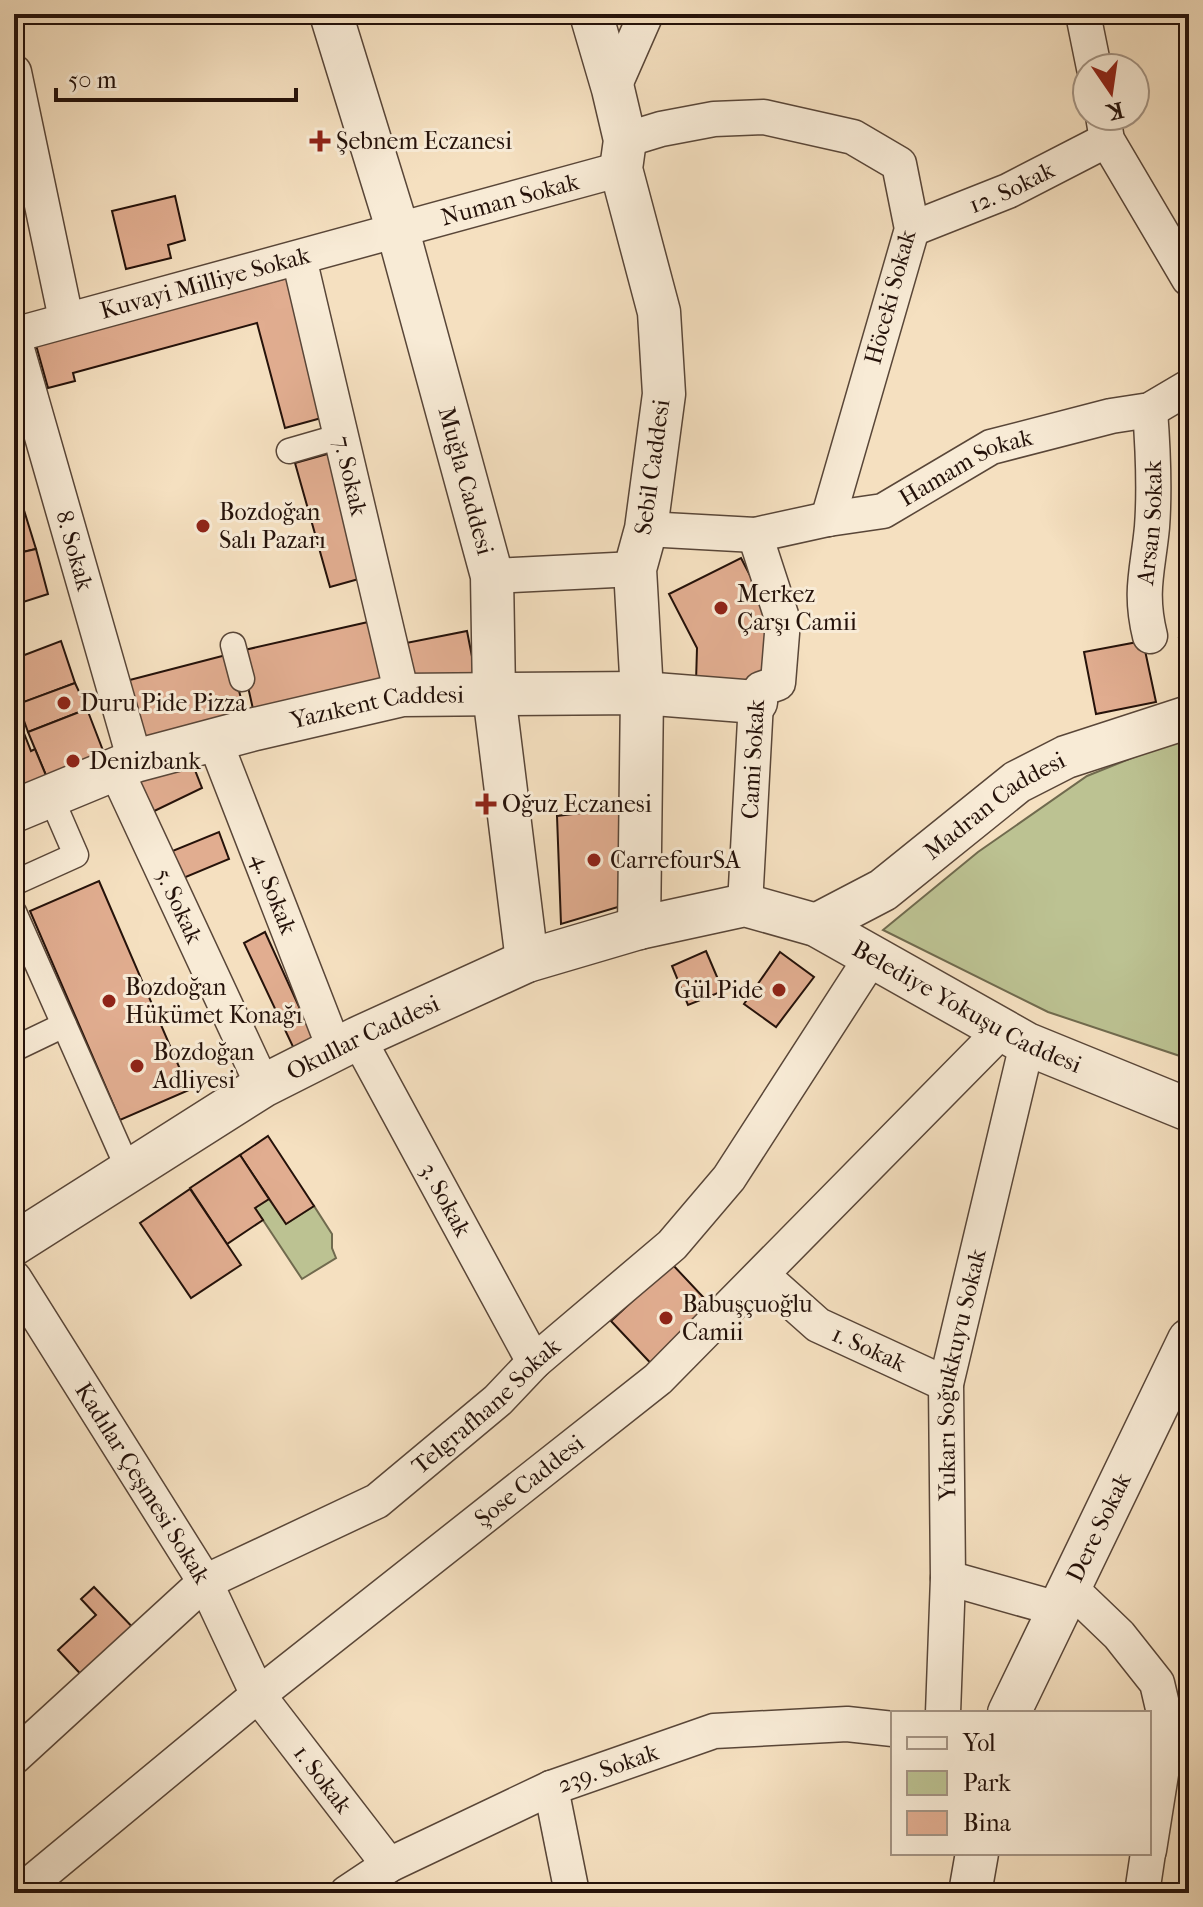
<svg xmlns="http://www.w3.org/2000/svg" width="1203" height="1907" font-family="'IM FELL French Canon',serif">
<rect width="100%" height="100%" fill="#f5e0c0"/>
<filter id="stains"><feTurbulence type="fractalNoise" baseFrequency=".0025" numOctaves="4"/><feColorMatrix values="0 0 0 0 .2 0 0 0 0 .09 0 0 0 0 .02 0 0 0 .5 -.17"/></filter>
<radialGradient id="worn" r=".72"><stop offset=".6" stop-color="#630" stop-opacity="0"/><stop offset="1" stop-color="#630" stop-opacity=".3"/></radialGradient>
<g fill="#bcc292" stroke="#706a4e" stroke-width="2">
<polygon points="1189,735 1189,1059 1048,1012 883,930 978,852 1087,776"/>
<polygon points="269,1199 286,1224 314,1206 332,1234 332,1248 336,1258 302,1279 255,1208"/>
</g>
<g fill="#e1ad90" stroke="#25120a" stroke-width="2">
<polygon points="175,196 185,240 168,245 171,258 126,269 112,211"/>
<polygon points="287,278 325,417 285,428 257,323 73,373 75,381 48,388 36,345"/>
<polygon points="338,451 373,575 330,587 295,463"/>
<polygon points="14,478 36,549 14,554"/>
<polygon points="36,549 48,594 14,605 14,554"/>
<polygon points="741,558 774,622 773,683 696,682 697,648 669,594"/>
<polygon points="377,620 392,688 255,718 240,651"/>
<polygon points="467,631 476,677 410,687 401,644"/>
<polygon points="1189,636 1189,683 1188,683 1179,638"/>
<polygon points="61,641 75,683 14,706 14,659"/>
<polygon points="1143,641 1156,702 1096,714 1084,652"/>
<polygon points="230,654 246,719 141,746 122,682"/>
<polygon points="75,683 87,709 28,732 18,704"/>
<polygon points="87,709 107,761 50,785 28,732"/>
<polygon points="20,723 31,751 35,749 50,785 14,800 14,725"/>
<polygon points="191,760 202,788 146,815 136,779"/>
<polygon points="629,807 628,904 561,924 557,816"/>
<polygon points="219,832 229,859 181,879 170,852"/>
<polygon points="99,881 189,1090 120,1120 30,911"/>
<polygon points="265,932 315,1042 295,1051 244,943"/>
<polygon points="706,951 723,991 688,1005 672,966"/>
<polygon points="780,952 814,977 776,1027 744,1004"/>
<polygon points="268,1136 314,1206 286,1224 240,1155"/>
<polygon points="240,1155 269,1199 255,1208 263,1220 227,1244 190,1188"/>
<polygon points="190,1189 241,1265 191,1298 140,1223"/>
<polygon points="672,1264 720,1315 659,1372 611,1321"/>
<polygon points="94,1587 140,1635 89,1683 58,1650 96,1615 81,1599"/>
</g>
<g fill="none" stroke-linecap="round" stroke-linejoin="round">
<g stroke="#594638" stroke-width="27">
<g id="pedestrian">
<polyline points="289,451 341,436"/>
<polyline points="233,645 242,679"/>
<polyline points="14,883 76,855 50,795"/>
<polyline points="14,912 129,1171"/>
<polyline points="14,1049 64,1025"/>
</g>
</g>
<g stroke="#594638" stroke-width="37">
<g id="minor">
<polyline points="1083,14 1094,68"/>
<polyline points="14,72 66,319"/>
<polyline points="613,89 646,14"/>
<polyline points="1103,116 1107,140 1189,279"/>
<polyline points="625,140 661,129 714,119 764,117 853,137 899,164 912,229 828,519"/>
<path id="s1" d="M912 229 1008 191 1107 140"/>
<path id="s2" d="M299 258 402 695"/>
<path id="s3" d="M14 335 621 169"/>
<path id="s4" d="M14 339 135 761"/>
<path id="s5" d="M646 529 755 535 828 519 883 511 991 447 1111 416 1150 410 1189 387"/>
<polyline points="492,576 635,569"/>
<path id="s6" d="M1150 636C1139 591 1148 570 1152 527 1155 487 1153 449 1150 410"/>
<path id="s7" d="M214 739 335 1050"/>
<path id="s8" d="M115 768 263 1086"/>
<path id="s9" d="M745 905 756 702 761 689 778 683 783 621 755 535"/>
<path id="s10" d="M358 1038 534 1362"/>
<path id="s11" d="M763 1276 818 1325 946 1384"/>
<path id="s12" d="M14 1278 205 1582 258 1695 389 1865"/>
<polyline points="948,1578 1058,1609"/>
<polyline points="1070,1588 1119,1635 1157,1683 1168,1730 1149,1850"/>
<path id="s13" d="M943 1713 948 1578 946 1384 1027 1044"/>
<path id="s14" d="M14 1757 205 1582 377 1501 498 1400 534 1362 672 1245 729 1178 871 958"/>
<polyline points="551,1788 572,1893"/>
<path id="s15" d="M19 1893 258 1695 658 1379 1002 1030"/>
<path id="s16" d="M347 1893 389 1865 551 1788 714 1731 847 1724 893 1729"/>
<polyline points="1142,1893 1148,1853"/>
</g>
</g>
<g stroke="#594638" stroke-width="45">
<g id="tertiary">
<path id="s17" d="M331 14 398 231 492 576 494 694 527 961"/>
<polyline points="591,14 613,89 625,140 621,169 659,312 664,394 646,529 635,569 642,693 639,928"/>
<path id="s18" d="M14 811 135 761 255 729 402 695 642 693 756 702"/>
<path id="s19" d="M816 925 883 890 1017 782 1066 757 1189 717"/>
<path id="s20" d="M14 1244 263 1086 358 1038 527 961 639 928 745 905 816 925 1027 1044 1189 1110"/>
<path id="s21" d="M1009 1713 1189 1340"/>
<polyline points="970,1893 977,1853"/>
</g>
</g>
<use href="#pedestrian" stroke="#f8ebd6" stroke-width="24"/>
<use href="#minor" stroke="#f8ebd6" stroke-width="34"/>
<use href="#tertiary" stroke="#f8ebd6" stroke-width="42"/>
</g>
<g fill="#8f2418" stroke="#f8ebd6" stroke-width="3">
<path d="M316 129h8v8h8v8h-8v8h-8v-8h-8v-8h8z"/>
<circle cx="203" cy="526" r="8"/>
<circle cx="721" cy="608" r="8"/>
<circle cx="64" cy="703" r="8"/>
<circle cx="73" cy="761" r="8"/>
<path d="M482 792h8v8h8v8h-8v8h-8v-8h-8v-8h8z"/>
<circle cx="594" cy="860" r="8"/>
<circle cx="779" cy="990" r="8"/>
<circle cx="109" cy="1001" r="8"/>
<circle cx="137" cy="1066" r="8"/>
<circle cx="666" cy="1318" r="8"/>
</g>
<g text-anchor="middle" stroke-width="6" stroke-linejoin="round" paint-order="stroke">
<g font-size="24" fill="#25120a" stroke="#f8ebd6" text-anchor="start">
<text x="336" y="149">Şebnem Eczanesi</text>
<text x="219" y="520">Bozdoğan<tspan x="219" dy="28">Salı Pazarı</tspan></text>
<text x="737" y="602">Merkez<tspan x="737" dy="28">Çarşı Camii</tspan></text>
<text x="80" y="711">Duru Pide Pizza</text>
<text x="89" y="769">Denizbank</text>
<text x="502" y="812">Oğuz Eczanesi</text>
<text x="610" y="868">CarrefourSA</text>
<text x="125" y="995">Bozdoğan<tspan x="125" dy="28">Hükümet Konağı</tspan></text>
<text x="763" y="998" text-anchor="end">Gül Pide</text>
<text x="153" y="1060">Bozdoğan<tspan x="153" dy="28">Adliyesi</tspan></text>
<text x="682" y="1312">Babuşçuoğlu<tspan x="682" dy="28">Camii</tspan></text>
</g>
<g font-size="24" fill="#25120a" stroke="#f8ebd6">
<text dy="8" stroke="none"><textPath href="#s1" startOffset="108">12. Sokak</textPath></text>
<text dy="8" stroke="none"><textPath href="#s3" startOffset="514">Numan Sokak</textPath></text>
<text dy="8" stroke="none"><textPath href="#s3" startOffset="198">Kuvayi Milliye Sokak</textPath></text>
<text transform="translate(890 297) rotate(-75)" y="8">Höceki Sokak</text>
<text transform="translate(652 467) rotate(-82)" y="8">Sebil Caddesi</text>
<text dy="8" stroke="none"><textPath href="#s5" startOffset="334">Hamam Sokak</textPath></text>
<text dy="8" stroke="none"><textPath href="#s2" startOffset="224">7. Sokak</textPath></text>
<text dy="8" stroke="none"><textPath href="#s17" startOffset="486">Muğla Caddesi</textPath></text>
<text dy="8" stroke="none"><textPath href="#s6" startOffset="114">Arsan Sokak</textPath></text>
<text dy="8" stroke="none"><textPath href="#s4" startOffset="220">8. Sokak</textPath></text>
<text dy="8" stroke="none"><textPath href="#s18" startOffset="380">Yazıkent Caddesi</textPath></text>
<text dy="8" stroke="none"><textPath href="#s9" startOffset="146">Cami Sokak</textPath></text>
<text dy="8" stroke="none"><textPath href="#s19" startOffset="216">Madran Caddesi</textPath></text>
<text dy="8" stroke="none"><textPath href="#s7" startOffset="166">4. Sokak</textPath></text>
<text dy="8" stroke="none"><textPath href="#s8" startOffset="152">5. Sokak</textPath></text>
<text dy="8" stroke="none"><textPath href="#s20" startOffset="1058">Belediye Yokuşu Caddesi</textPath></text>
<text dy="8" stroke="none"><textPath href="#s20" startOffset="406">Okullar Caddesi</textPath></text>
<text dy="8" stroke="none"><textPath href="#s10" startOffset="184">3. Sokak</textPath></text>
<text dy="8" stroke="none"><textPath href="#s11" startOffset="130">1. Sokak</textPath></text>
<text dy="8" stroke="none"><textPath href="#s13" startOffset="340">Yukarı Soğukkuyu Sokak</textPath></text>
<text dy="8" stroke="none"><textPath href="#s14" startOffset="594">Telgrafhane Sokak</textPath></text>
<text dy="8" stroke="none"><textPath href="#s15" startOffset="656">Şose Caddesi</textPath></text>
<text dy="8" stroke="none"><textPath href="#s12" startOffset="242">Kadılar Çeşmesi Sokak</textPath></text>
<text dy="8" stroke="none"><textPath href="#s21" startOffset="206">Dere Sokak</textPath></text>
<text dy="8" stroke="none"><textPath href="#s16" startOffset="290">239. Sokak</textPath></text>
<text dy="8" stroke="none"><textPath href="#s12" startOffset="590">1. Sokak</textPath></text>
</g>
</g>
<rect width="1203" height="1907" fill="none" stroke="#f5e0c0" stroke-width="48"/>
<rect x="16" y="16" width="1171" height="1875" fill="none" stroke="#25120a" stroke-width="4"/>
<rect x="24" y="24" width="1155" height="1859" fill="none" stroke="#25120a" stroke-width="2"/>
<rect x="891" y="1711" width="260" height="144" fill="#f8ebd6" stroke="#a49484" stroke-width="2"/>
<rect x="907" y="1737" width="40" height="12" fill="#f8ebd6" stroke="#a49484" stroke-width="2"/>
<text x="963" y="1751" font-size="24" fill="#25120a">Yol</text>
<rect x="907" y="1771" width="40" height="24" fill="#bcc292" stroke="#a49484" stroke-width="2"/>
<text x="963" y="1791" font-size="24" fill="#25120a">Park</text>
<rect x="907" y="1811" width="40" height="24" fill="#e1ad90" stroke="#a49484" stroke-width="2"/>
<text x="963" y="1831" font-size="24" fill="#25120a">Bina</text>
<g transform="translate(1111 92) rotate(167)"><circle r="38" fill="#f8ebd6" stroke="#a49484" stroke-width="2"/>
<path d="M0-6L14 30L0 20L-14 30Z" fill="#8f2418"/>
<text y="-12" font-size="22" font-weight="bold" text-anchor="middle" fill="#25120a">K</text>
</g>
<path d="M56 88v12h240v-12" fill="none" stroke="#25120a" stroke-width="4"/>
<text x="68" y="88" font-size="24" fill="#25120a" stroke="#f8ebd6" stroke-width="6" paint-order="stroke">50 m</text>
<rect width="100%" height="100%" filter="url(#stains)"/>
<rect width="100%" height="100%" fill="url(#worn)"/>
</svg>
